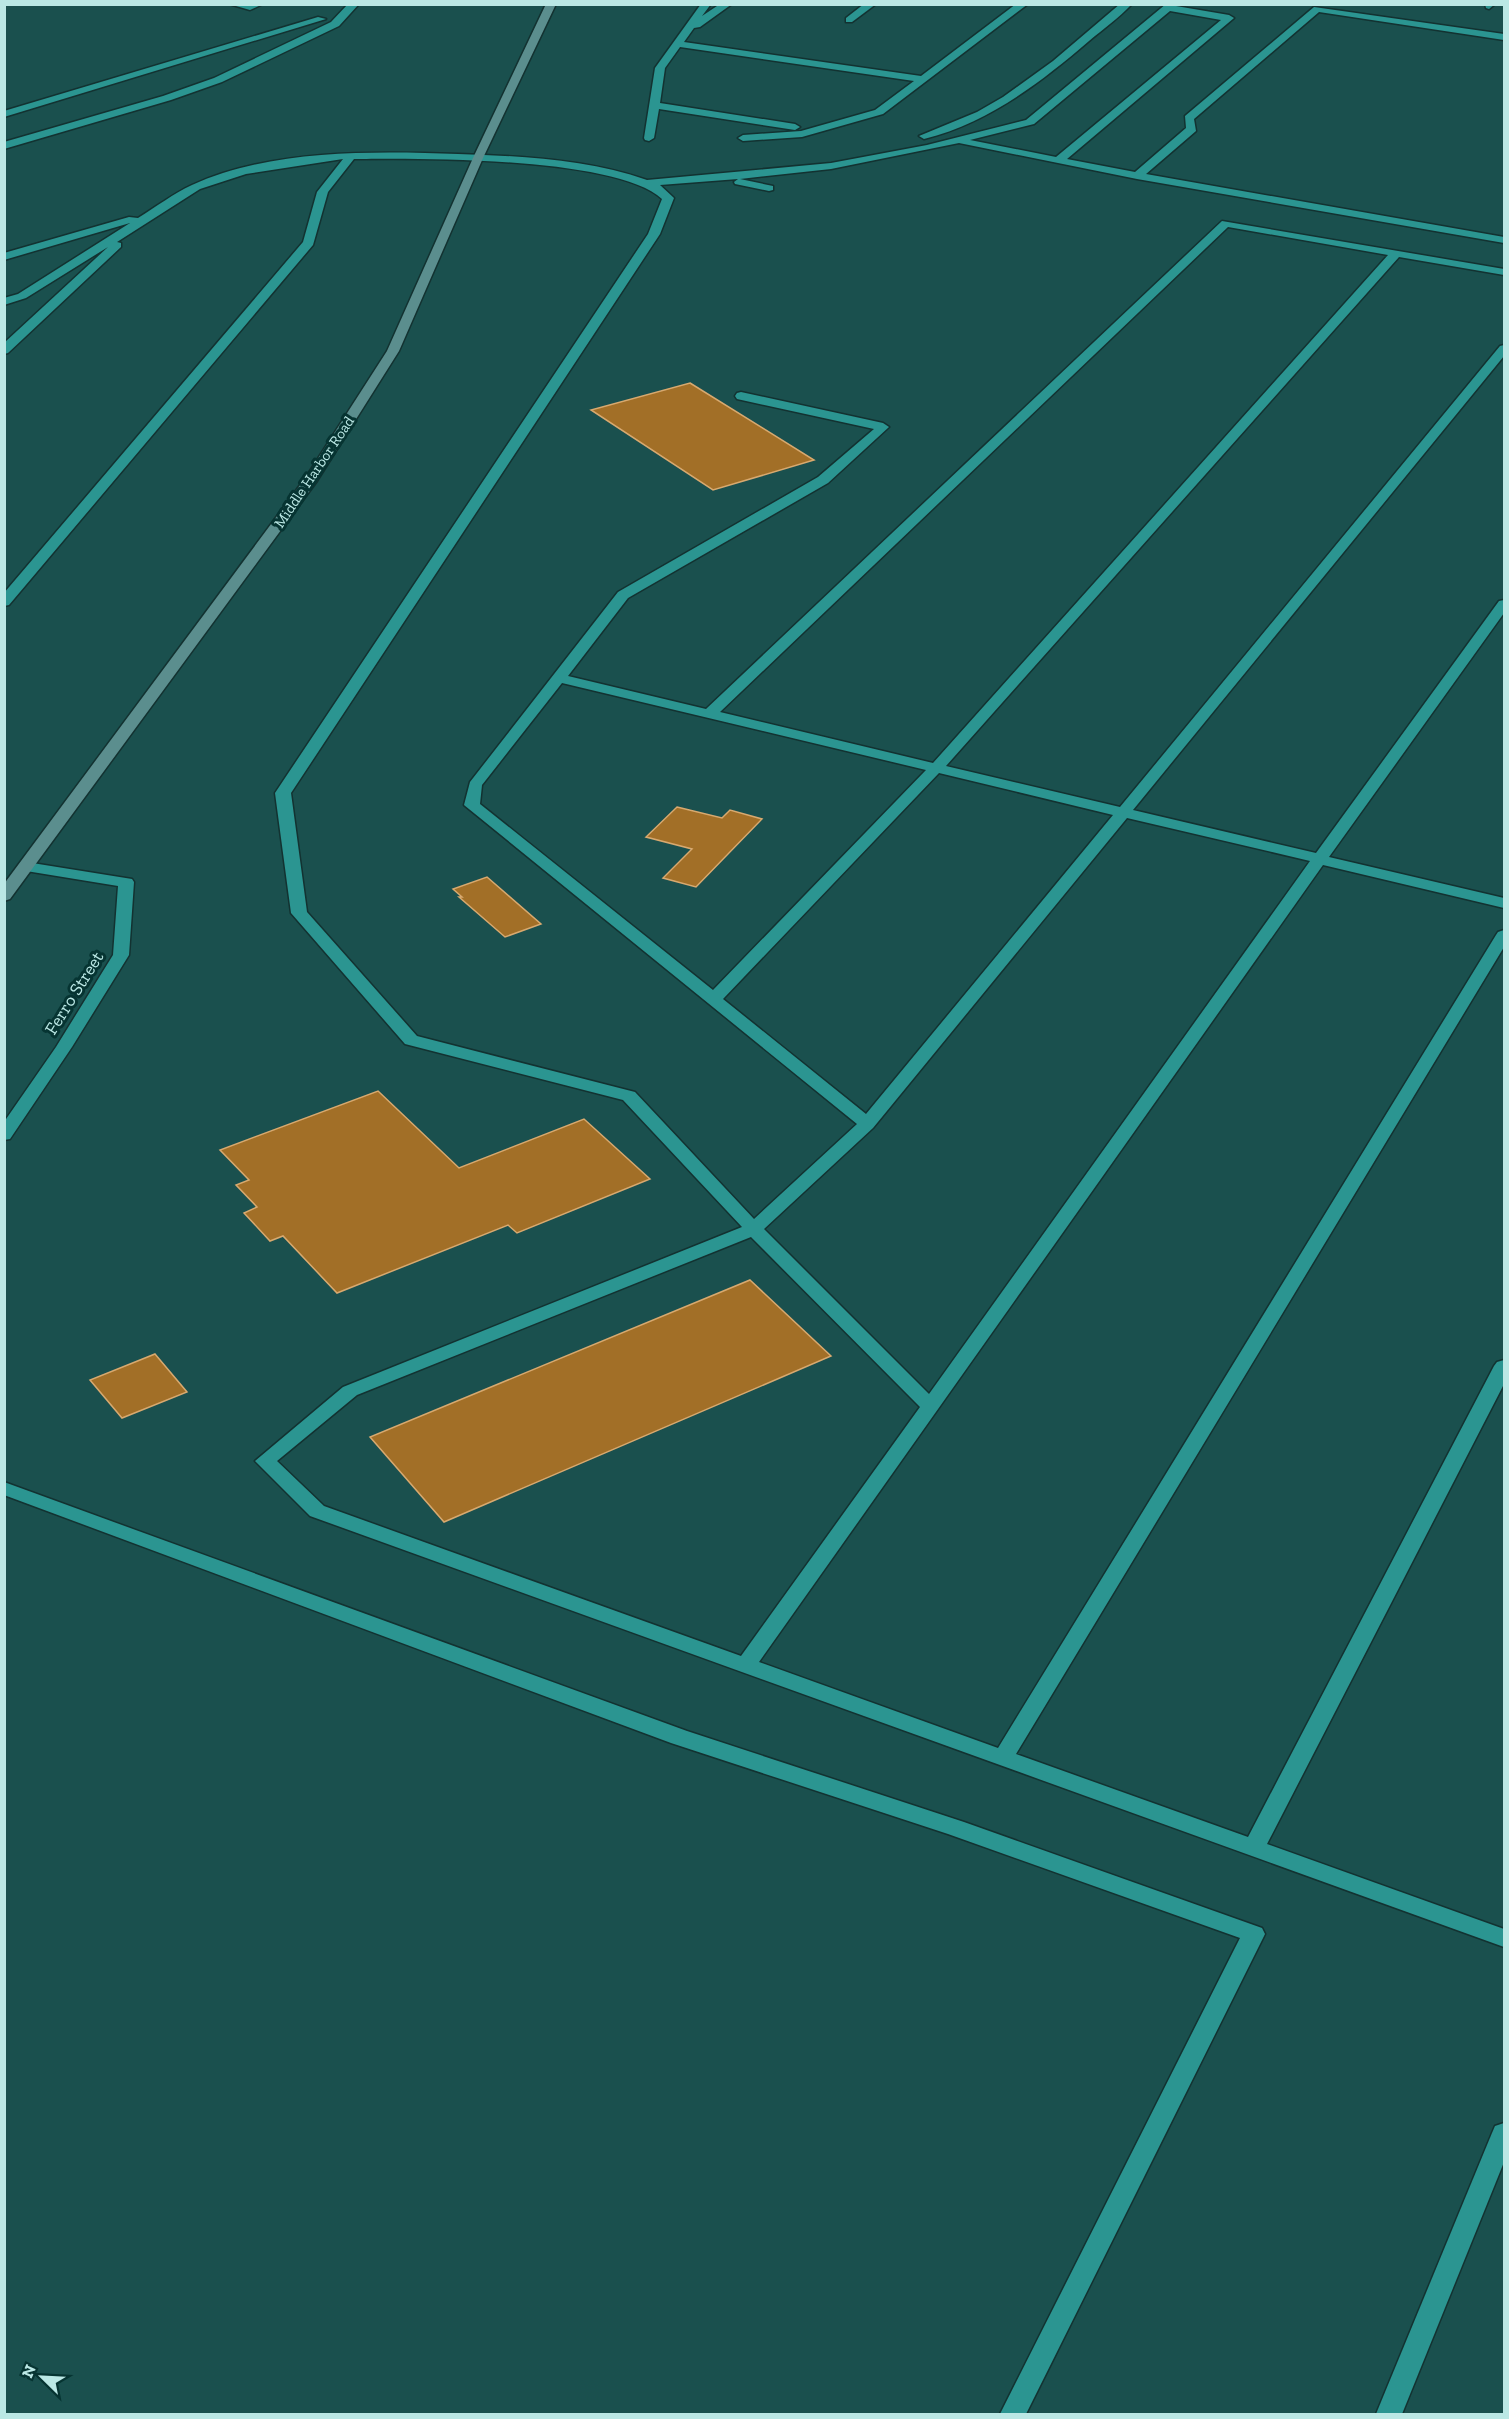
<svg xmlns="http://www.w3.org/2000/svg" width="1509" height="2419" font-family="'Zilla Slab',serif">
<rect width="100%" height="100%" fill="#1a504e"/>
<g fill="#a26f27" stroke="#d8a96f" stroke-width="1.5">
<polygon points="690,383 814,460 713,490 591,410"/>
<polygon points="677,807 722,818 730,810 762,819 696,887 663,878 692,849 646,837"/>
<polygon points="487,877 541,924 505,937 459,897 462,897 453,889"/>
<polygon points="378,1091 459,1168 584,1119 650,1179 517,1233 508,1225 337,1293 283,1236 270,1241 244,1213 257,1207 236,1185 249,1180 220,1150"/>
<polygon points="750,1280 831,1356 444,1522 370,1437"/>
<polygon points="155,1354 187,1392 122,1418 90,1380"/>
</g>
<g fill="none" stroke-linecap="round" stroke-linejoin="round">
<g stroke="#133231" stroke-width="3">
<g id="service">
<polygon points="229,4 263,4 250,10"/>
<polygon points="348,4 359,4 339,26 222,82 171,100 4,149 4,142 163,96 214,78 331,22"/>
<polygon points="701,4 711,4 702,16 720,4 732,4 700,27 694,28 684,42 921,76 1016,4 1028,4 883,114 802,137 743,141 738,138 743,135 801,131 875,110 914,81 680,47 665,68 660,103 795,124 800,127 795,130 659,109 654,138 649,141 645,140 644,138 655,68"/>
<polygon points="864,4 876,4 852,22 846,22 846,18"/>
<path d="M1120 4H1132C1119 18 1103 29 1089 41 1040 83 988 123 924 139L919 136 977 112 1003 97 1053 61Z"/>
<path d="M1166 4H1178L1176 6 1229 15 1234 18 1067 159 1135 172 1186 128 1185 116 1314 7 1504 34V40L1319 12 1194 119 1196 131 1146 174 1504 237V243L1137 179 959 143 831 169 740 179 773 186V190L769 191 735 184 734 182 738 179 660 185 674 198 660 234 291 793 307 912 417 1036 635 1092 754 1219 857 1124 464 805 470 782 618 592 818 477 874 429 737 399 735 396 737 393 741 392 883 423 889 427 828 483 628 598 568 676 706 709 1222 221 1504 269V275L1399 257 946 766 1120 807 1500 346 1504 345V356L1133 810 1316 853 1499 601 1504 600V613L1329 857 1504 898V908L1323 865 759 1662 998 1748 1496 935 1498 932 1504 930V947L1016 1754 1248 1837 1494 1366 1497 1362 1504 1360V1384L1267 1844 1504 1929V1947L310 1516 255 1461 343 1387 742 1227 623 1100 405 1044 291 913 275 793 648 234 662 199C617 157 420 158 354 159L328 192 313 245 9 605 4 606V593L303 242 317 192 343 159 246 174 200 189 117 242 121 243V247L8 353 4 354V343L108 247 26 298 4 305V298L18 294 130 223 4 260V253L129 217 138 218C156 207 174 193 192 185 270 149 374 151 458 154 521 156 587 159 647 180L831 163 927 145 1026 120ZM1170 11 1221 20 1056 157 970 140 1034 124ZM1228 227 1388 255 933 763 720 712ZM562 683 926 770 713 990 480 804 482 785ZM939 773 1113 815 866 1114 723 999ZM1127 818 1310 861 929 1394 764 1229 873 1128ZM751 1237 920 1407 741 1656 324 1506 277 1461 357 1395Z"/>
<polygon points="1485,4 1495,4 1489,9 1486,8"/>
<polygon points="318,17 326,19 4,117 4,111"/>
<polygon points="4,1482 687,1731 964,1822 1262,1928 1265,1934 1026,2414 1000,2414 1240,1938 948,1834 671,1743 4,1495"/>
<polygon points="1504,2123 1504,2162 1402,2414 1376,2414 1492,2133 1495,2126"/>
</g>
</g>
<g stroke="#133231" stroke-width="3">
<polygon id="minor" points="26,862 132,879 134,882 129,955 72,1047 10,1139 4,1140 4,1122 56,1047 113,955 118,886 20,870 18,867 20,864"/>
</g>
<g stroke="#133231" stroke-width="3">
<polygon id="secondary" points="546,4 556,4 483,158 399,351 317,481 10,899 4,901 4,884 306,477 387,351 473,158"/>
</g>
<use href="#service" fill="#2b9591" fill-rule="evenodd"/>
<use href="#minor" fill="#2b9591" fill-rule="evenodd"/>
<use href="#secondary" fill="#5b8e8e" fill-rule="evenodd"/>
</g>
<g text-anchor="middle" stroke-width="6" stroke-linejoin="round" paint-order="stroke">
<g font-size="15" fill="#bbe8e5" stroke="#063432">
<text transform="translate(314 472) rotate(-56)" y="5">Middle Harbor Road</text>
</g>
<g font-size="18" fill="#bbe8e5" stroke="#063432">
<text transform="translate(74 993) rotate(-58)" y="6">Ferro Street</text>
</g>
</g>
<rect width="1509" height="2419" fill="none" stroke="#bbe8e5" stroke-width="12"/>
<g transform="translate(42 2377) rotate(294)" stroke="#063432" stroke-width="4.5" paint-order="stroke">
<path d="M0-4.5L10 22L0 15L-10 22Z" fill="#bbe8e5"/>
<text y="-9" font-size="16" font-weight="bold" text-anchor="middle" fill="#bbe8e5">N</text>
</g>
</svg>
